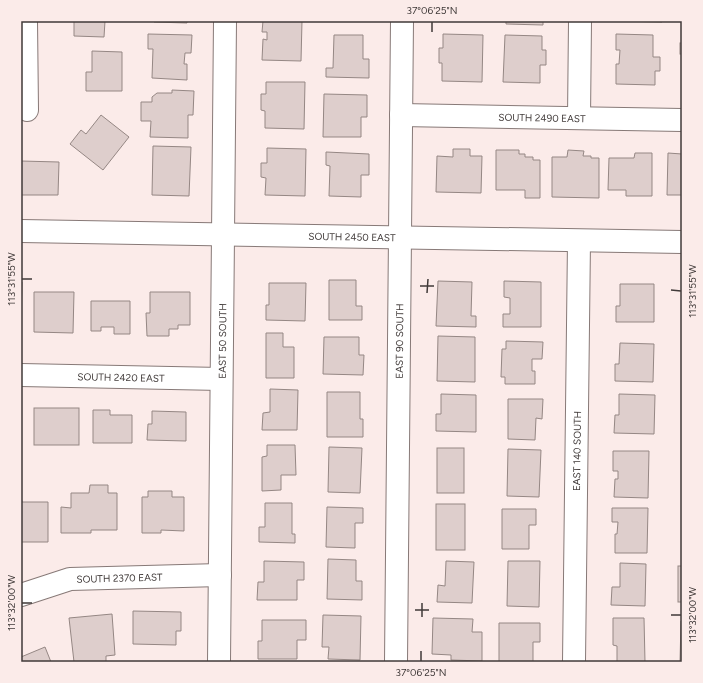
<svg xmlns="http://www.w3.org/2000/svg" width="703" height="683" font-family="Figtree,sans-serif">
<rect width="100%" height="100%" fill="#fbebe9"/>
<g fill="#dececc" stroke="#958784">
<polygon points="74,21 105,21 104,37 74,36"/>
<polygon points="154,21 187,21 187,23 154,22"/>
<polygon points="263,21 302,21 301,61 262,60 263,39 267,40 267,32 262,32"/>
<polygon points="506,21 543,21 543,25 506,24"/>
<polygon points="619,21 662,21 662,22"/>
<polygon points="148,34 192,35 191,53 185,53 184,64 187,64 187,80 152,78 153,49 148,49"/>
<polygon points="443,34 483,35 482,82 442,81 442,63 439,63 439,48 443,48"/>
<polygon points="616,34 653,35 653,57 660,57 660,71 655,71 655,85 616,84 616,64 619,64 620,50 616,50"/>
<polygon points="334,35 363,35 363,59 369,59 369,78 326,77 326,68 333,68"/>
<polygon points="505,35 542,36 542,50 546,50 546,65 540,65 540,83 503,82"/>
<rect x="680" y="43" width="2" height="11"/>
<polygon points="92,51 122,52 122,91 86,91 86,72 92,72"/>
<polygon points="266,82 305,82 304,129 265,128 265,111 261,110 261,94 266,94"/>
<polygon points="172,90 194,91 193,115 188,115 188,138 150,137 151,121 141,121 141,102 152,102 152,97 157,93 172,93"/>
<polygon points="324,94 367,95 367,117 361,117 361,137 323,137"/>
<polygon points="101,115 129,137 103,170 70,144 81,130 86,134"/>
<polygon points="153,146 191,147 189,196 152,195"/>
<polygon points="267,148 306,149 305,196 265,195 266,178 261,177 261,163 267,163"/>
<polygon points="453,149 470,149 470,156 482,156 481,193 436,192 437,156 453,157"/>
<polygon points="496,150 519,150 519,154 525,154 525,157 533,157 533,160 540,160 540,198 525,198 525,190 496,190"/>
<polygon points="568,150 584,151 583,156 591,156 591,158 599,158 599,198 552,197 552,157 567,157"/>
<polygon points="326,152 369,154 369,175 361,175 361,197 329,196 330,166 326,165"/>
<polygon points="635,153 652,153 652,196 626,196 626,190 608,190 609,158 634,158"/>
<polygon points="668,153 682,154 682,195 667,195"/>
<polygon points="21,161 59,162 58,195 21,195"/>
<polygon points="329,280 356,280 356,306 362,306 362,320 329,320"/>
<polygon points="438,281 472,282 471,316 476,316 476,327 436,326"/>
<polygon points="504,281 541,282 541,327 503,327 503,314 510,314 510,298 504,297"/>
<polygon points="21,282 22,282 21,322"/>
<polygon points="269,283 306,283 305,321 266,320 266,305 269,305"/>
<polygon points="620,284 654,284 654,322 616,322 616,306 620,306"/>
<polygon points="34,292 74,292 73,333 34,332"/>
<polygon points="150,292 190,292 190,325 178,325 178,329 169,329 169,336 147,336 146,313 150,313"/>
<polygon points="91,301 130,301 130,334 114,334 114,327 101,327 101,331 91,331"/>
<polygon points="266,333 283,333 283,347 294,347 294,378 266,378"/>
<polygon points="438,336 475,337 475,382 437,381"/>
<polygon points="324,337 359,337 359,355 364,355 363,375 323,374"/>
<polygon points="506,341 543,342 542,359 532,359 532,371 535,371 535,384 505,384 505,377 501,377 502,349 506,349"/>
<polygon points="620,343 654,344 653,382 615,381 615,364 619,364"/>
<polygon points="270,389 298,390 297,430 262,430 263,413 270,412"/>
<polygon points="327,392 360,392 360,419 363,419 363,437 327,437"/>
<polygon points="441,394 476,395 476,432 436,431 436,414 441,414"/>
<polygon points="619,394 655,395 654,434 614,433 615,415 619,415"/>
<polygon points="508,399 543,399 542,419 536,418 535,440 508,439"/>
<rect x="34" y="408" width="45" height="37"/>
<polygon points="93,410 110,410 110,415 132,415 132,443 93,443"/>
<polygon points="152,411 186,412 186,441 147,440 148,424 152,424"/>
<polygon points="267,445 295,445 296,475 281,475 281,490 262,491 262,457 267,456"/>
<polygon points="329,447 362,448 360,493 328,492"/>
<rect x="437" y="448" width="27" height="45"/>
<polygon points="508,449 541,450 539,497 507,496"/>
<polygon points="613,451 649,451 648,498 614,497 615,479 618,479 618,471 613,471"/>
<polygon points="90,485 108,485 108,493 117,493 117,530 91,530 91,533 61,533 61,507 71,508 71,493 89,493"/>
<polygon points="148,491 172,491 172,497 184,497 184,531 161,530 161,533 142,533 142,497 148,497"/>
<polygon points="21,497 22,502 48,502 48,542 21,542"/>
<polygon points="265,503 292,503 292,534 295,534 295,543 259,542 259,527 265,527"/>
<rect x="436" y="504" width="29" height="46"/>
<polygon points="327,507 363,508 363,523 355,523 355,548 326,547"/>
<polygon points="612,508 648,508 647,553 615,553 615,534 617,534 618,522 612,522"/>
<polygon points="502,509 536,509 536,525 529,525 529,549 502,549"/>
<polygon points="328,559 356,560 356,581 362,581 362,600 327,599"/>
<polygon points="264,561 304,562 304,580 297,580 297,600 257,600 258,582 264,582"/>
<polygon points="446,561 474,562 472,603 437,602 438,585 445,586"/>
<polygon points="508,561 540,561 539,607 507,606"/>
<polygon points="620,563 646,564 645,606 611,605 612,587 620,587"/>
<rect x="678" y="566" width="4" height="36"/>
<polygon points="133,611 181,612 181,631 176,631 176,645 133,644"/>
<polygon points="112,614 115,655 106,656 106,662 74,662 69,618"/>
<polygon points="323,615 361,616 360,660 328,659 329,647 322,647"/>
<polygon points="433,618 473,619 472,632 482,632 482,661 451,660 451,655 432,654"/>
<polygon points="613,618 644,618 645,662 617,662 617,646 613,645"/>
<polygon points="262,620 306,620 306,640 297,640 297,659 258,659 258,641 262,641"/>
<polygon points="681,621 682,621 682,662 680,662"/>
<polygon points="499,623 540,623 540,642 533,642 533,662 499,662"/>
<polygon points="45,647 51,662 21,662 21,657"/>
</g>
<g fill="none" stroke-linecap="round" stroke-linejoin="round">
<g stroke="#877977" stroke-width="24">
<g id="minor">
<polyline points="26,21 27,110"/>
<path id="s1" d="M401 115 682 120"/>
<polyline points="579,118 580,21"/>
<path id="s2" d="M21 231 682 242"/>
<path id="s3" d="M21 375 221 379"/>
<path id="s4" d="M21 595 70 579 220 575"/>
<path id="s5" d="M219 662 225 21"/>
<path id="s6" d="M396 662 402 21"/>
<path id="s7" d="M574 662 579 241"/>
</g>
</g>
<use href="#minor" stroke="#fff" stroke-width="22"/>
</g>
<path fill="none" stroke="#403a39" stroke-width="1.5" d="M432 32V22M22 279H32M420 286H434M671 290 681 291M427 293 428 279M22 603H32M415 610H429M671 615H681M422 617V603M421 661V651"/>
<g text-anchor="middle" stroke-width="3" stroke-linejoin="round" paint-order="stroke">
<g font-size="10" fill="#403a39" stroke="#fbebe9">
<text dy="4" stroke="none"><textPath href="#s1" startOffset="141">SOUTH 2490 EAST</textPath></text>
<text dy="4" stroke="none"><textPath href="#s2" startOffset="331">SOUTH 2450 EAST</textPath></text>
<text dy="4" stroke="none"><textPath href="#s5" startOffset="321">EAST 50 SOUTH</textPath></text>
<text dy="4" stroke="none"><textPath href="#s6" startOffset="321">EAST 90 SOUTH</textPath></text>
<text dy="4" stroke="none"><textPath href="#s3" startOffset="100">SOUTH 2420 EAST</textPath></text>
<text dy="4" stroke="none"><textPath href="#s7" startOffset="211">EAST 140 SOUTH</textPath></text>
<text dy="4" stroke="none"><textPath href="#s4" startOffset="101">SOUTH 2370 EAST</textPath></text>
</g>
</g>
<rect width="703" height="683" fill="none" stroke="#fbebe9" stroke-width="44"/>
<rect x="22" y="22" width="659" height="639" fill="none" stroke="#403a39" stroke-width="1.5"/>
<g font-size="10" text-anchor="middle" fill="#403a39">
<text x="432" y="14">37°06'25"N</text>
<text transform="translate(11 279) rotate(-90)" y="4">113°31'55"W</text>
<text transform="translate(692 291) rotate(-90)" y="4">113°31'55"W</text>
<text transform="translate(11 603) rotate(-90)" y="4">113°32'00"W</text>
<text transform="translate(692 615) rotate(-90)" y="4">113°32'00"W</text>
<text x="421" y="676">37°06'25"N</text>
</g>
</svg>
